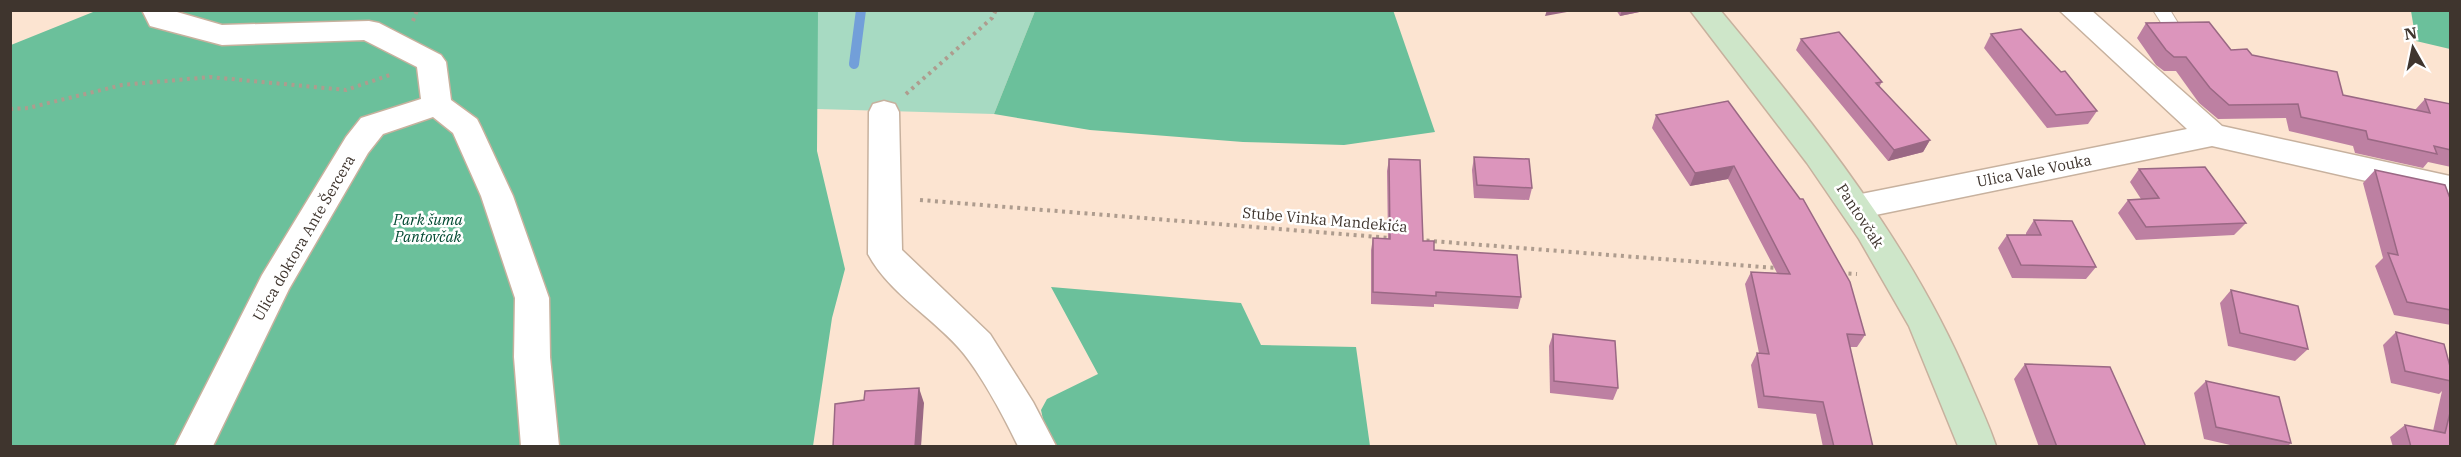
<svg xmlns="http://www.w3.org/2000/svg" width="2461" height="457" font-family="'IBM Plex Serif',serif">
<rect width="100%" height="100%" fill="#fce4d1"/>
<polygon fill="#a7dac2" points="817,11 1035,11 994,114 817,109"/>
<g fill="#6bc09b">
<polygon points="98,10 818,11 817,151 845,269 832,318 813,446 11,446 11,45"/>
<polygon points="1393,10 1435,132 1344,145 1243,142 1090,130 994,114 1035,11"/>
<polygon points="2411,11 2450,11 2450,49 2416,41"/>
<polygon points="1051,287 1241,303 1261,345 1356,347 1370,446 1056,446 1044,424 1041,410 1047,399 1098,374"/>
</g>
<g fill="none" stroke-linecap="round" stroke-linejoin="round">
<polyline stroke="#729fd9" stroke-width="10" points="854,64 861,10"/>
<g stroke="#c7b19e" stroke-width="2">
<polygon id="service" points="2153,10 2170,10 2181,28 2179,32 2167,32"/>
</g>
<g stroke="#c7b19e" stroke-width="3">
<g id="minor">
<polygon points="142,10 170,10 222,25 369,21 379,23 441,55 446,62 451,100 477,119 481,127 513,196 549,298 550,357 559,446 521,446 514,357 515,298 481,196 453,133 433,117 383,134 368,153 289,289 213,446 175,446 262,275 346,137 361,118 421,99 417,67 364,40 222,45 150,26"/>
<polygon points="2059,10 2091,10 2222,126 2450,176 2450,200 2212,146 1856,219 1844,216 1840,207 1844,198 1856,195 2187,129"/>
<path d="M884 101 895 104 899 112 902 250 990 334 1033 402 1056 446H1018C1005 419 983 378 964 354 936 319 890 295 868 254L869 112 873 104Z"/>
</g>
</g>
<g stroke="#c7b19e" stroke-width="3">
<path id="secondary" d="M1690 10H1720C1816 126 1911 243 1970 383 1979 404 1989 425 1996 446H1958L1909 326 1859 239 1807 163Z"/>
</g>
<g stroke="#ae9c8e" stroke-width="4" stroke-dasharray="3 4.5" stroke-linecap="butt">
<polyline points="413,21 417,10"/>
<polyline points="906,94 992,18 996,10"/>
<polyline points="10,109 28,108 122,85 210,77 346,90 390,75"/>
<polyline points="920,200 1391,238"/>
<polyline points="1419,240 1776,268"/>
<polyline points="1841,273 1857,274"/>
</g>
<use href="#service" fill="#fff" fill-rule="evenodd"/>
<use href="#minor" fill="#fff" fill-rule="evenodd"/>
<use href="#secondary" fill="#cee6c9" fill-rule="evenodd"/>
</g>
<g fill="#bd80a2">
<polygon points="1616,10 1649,10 1620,16"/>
<polygon points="2146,23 2231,50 2252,55 2343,95 2415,110 2425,99 2451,104 2451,167 2428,162 2423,168 2355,153 2353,146 2289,131 2286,118 2218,119 2199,103 2176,71 2164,71 2156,65 2137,38"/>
<polygon points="1991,34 2097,111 2088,124 2047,128 1984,48"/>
<polygon points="1801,39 1882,82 1879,87 1930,140 1923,152 1888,161 1796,50"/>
<polygon points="1728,101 1865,335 1857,347 1850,347 1873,447 1823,447 1816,414 1758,408 1751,365 1757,353 1759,353 1745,284 1751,272 1777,273 1728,179 1690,186 1652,128 1656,115"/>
<polygon points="1474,157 1532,188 1529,200 1474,198 1472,170"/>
<polygon points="1389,159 1423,241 1434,250 1521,297 1518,309 1434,304 1434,307 1371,304 1371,250 1373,238 1388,239 1387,171"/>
<polygon points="2139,169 2246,223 2234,235 2136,240 2118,213 2128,200 2141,199 2130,182"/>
<polygon points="2375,170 2451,201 2451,325 2394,315 2375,266 2383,258 2363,183"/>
<polygon points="2034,220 2096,267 2086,279 2012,278 1998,248 2007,235 2026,235 2026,233"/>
<polygon points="2231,290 2308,349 2295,361 2228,346 2220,303"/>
<polygon points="2396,332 2451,370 2451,447 2393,447 2390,437 2405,425 2433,431 2442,391 2439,394 2391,383 2383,345"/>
<polygon points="1553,334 1618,388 1613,400 1550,393 1549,346"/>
<polygon points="2025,364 2146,447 2039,447 2014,379"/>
<polygon points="2206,381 2291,443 2287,447 2239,447 2204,439 2194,393"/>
</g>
<g fill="#9a6884">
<polygon points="1547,10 1578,10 1545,16"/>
<polygon points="1622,10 1649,10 1620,16"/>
<polygon points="1930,140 1923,152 1888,161 1894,150"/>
<polygon points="1734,166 1728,179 1690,186 1695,173"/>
<polygon points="919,388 924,403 921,447 915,447"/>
</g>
<g fill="#dc95bc" stroke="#9a6884" stroke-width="1.5">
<polygon points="2209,22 2231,50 2247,49 2252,55 2337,72 2343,95 2430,113 2425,99 2451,104 2451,150 2434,146 2437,154 2368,139 2366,131 2301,117 2298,104 2229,105 2210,88 2186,57 2174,57 2166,50 2146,23"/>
<polygon points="2021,29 2061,72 2065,71 2097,111 2056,115 1991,34"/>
<polygon points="1839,32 1882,82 1876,83 1930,140 1894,150 1801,39"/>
<polygon points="1728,101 1800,199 1803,199 1850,282 1865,335 1847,334 1873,447 1834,447 1823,402 1764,396 1757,353 1769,354 1751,272 1790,274 1734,166 1695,173 1656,115"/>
<polygon points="1474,157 1529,159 1532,188 1477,185"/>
<polygon points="1389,159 1420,160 1423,241 1434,241 1434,250 1517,255 1521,297 1436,292 1436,296 1373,292 1373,238 1390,239"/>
<polygon points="2205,167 2246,223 2146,227 2128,200 2159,198 2139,169"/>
<polygon points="2375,170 2445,185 2451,201 2451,310 2407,302 2388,253 2398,255"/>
<polygon points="2034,220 2072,221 2096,267 2021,265 2007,235 2041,235"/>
<polygon points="2231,290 2298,306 2308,349 2240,333"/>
<polygon points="2396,332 2444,344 2451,370 2451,381 2405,371"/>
<polygon points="1553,334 1615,341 1618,388 1554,381"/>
<polygon points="2025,364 2110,367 2146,447 2057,447"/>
<polygon points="2206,381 2279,397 2291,443 2216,427"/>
<polygon points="919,388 915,447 833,447 835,404 864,400 865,391"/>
<polygon points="2451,409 2451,447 2411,447 2405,425 2445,433"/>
</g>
<g text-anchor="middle" stroke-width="5" stroke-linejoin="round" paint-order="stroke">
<g font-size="15" fill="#3f352e" stroke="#fff">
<text transform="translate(2034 171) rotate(-11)" y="5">Ulica Vale Vouka</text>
<text transform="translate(1860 216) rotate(57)" y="5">Pantovčak</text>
<text transform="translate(1325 220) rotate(5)" y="5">Stube Vinka Mandekića</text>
<text transform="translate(304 238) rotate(-60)" y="5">Ulica doktora Ante Šercera</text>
</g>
<g font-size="15" font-style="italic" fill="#004931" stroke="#fff">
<text x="428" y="225">Park šuma<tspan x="428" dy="17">Pantovčak</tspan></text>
</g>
</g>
<rect width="2461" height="457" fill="none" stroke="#3f352e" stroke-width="24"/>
<g transform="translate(2413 48) rotate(351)" stroke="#ffffff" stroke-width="4.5" paint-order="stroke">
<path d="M0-4.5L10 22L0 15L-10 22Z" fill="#3f352e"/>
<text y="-9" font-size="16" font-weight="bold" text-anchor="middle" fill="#3f352e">N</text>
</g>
</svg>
